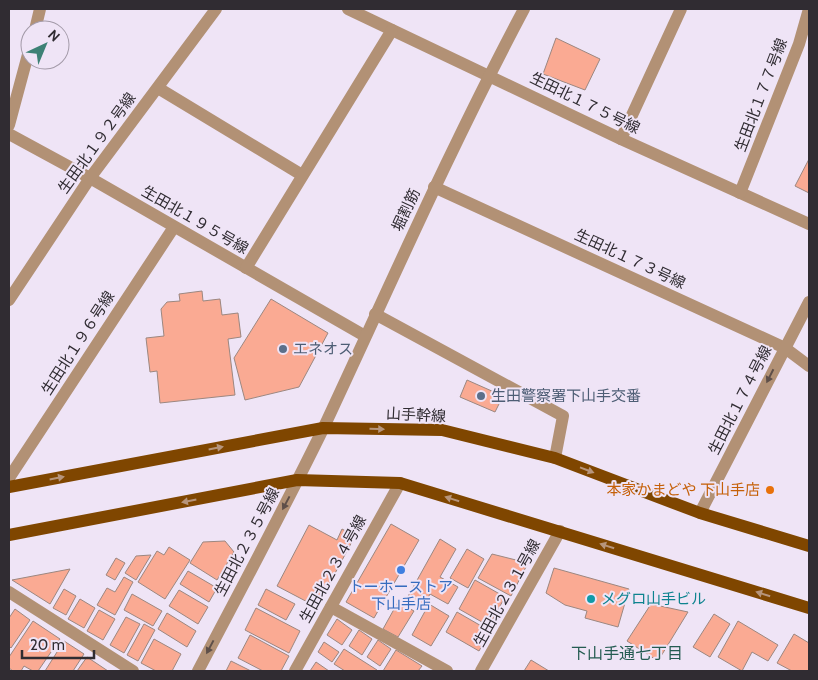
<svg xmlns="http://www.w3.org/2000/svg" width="818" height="680" font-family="Cabin,'Noto Sans JP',sans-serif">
<rect width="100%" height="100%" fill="#efe4f6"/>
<g fill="#faaa93" stroke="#9c8780">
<polygon points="556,38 600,59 585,90 543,74"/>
<polygon points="809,159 809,193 795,186"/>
<polygon points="202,291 203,301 220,299 222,315 238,313 241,337 228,339 235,395 160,403 157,371 150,372 146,338 164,336 161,309 167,302 180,301 179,294"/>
<polygon points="271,299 328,333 299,387 245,400 234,358"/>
<polygon points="467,380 503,396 495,412 460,397"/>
<polygon points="391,524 419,540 374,618 346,602"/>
<polygon points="309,525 337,540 342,529 355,536 317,607 277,586"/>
<polygon points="440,539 456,549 440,577 458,587 448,604 430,594 422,609 406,600"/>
<polygon points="225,541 234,552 217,580 190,563 203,542"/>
<polygon points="169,547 190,560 165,599 138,582 157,551 164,555"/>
<polygon points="467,549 484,559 468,588 450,578"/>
<polygon points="492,554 528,563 511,596 478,578"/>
<polygon points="151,555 136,580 125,573 136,556"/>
<polygon points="116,558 125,563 115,580 106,575"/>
<polygon points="554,568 629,589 618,627 585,618 587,611 565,605 546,593"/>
<polygon points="70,569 50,604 12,580"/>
<polygon points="188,571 217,588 209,602 180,584"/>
<polygon points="124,577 133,582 115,615 97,605 107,588 115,592"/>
<polygon points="475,580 505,597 489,626 459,609"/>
<polygon points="64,589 76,596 66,615 53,608"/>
<polygon points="266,589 295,604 286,620 258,605"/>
<polygon points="179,590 208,607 198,624 169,606"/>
<polygon points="132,594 162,611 153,626 124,610"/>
<polygon points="80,599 95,608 84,628 68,619"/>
<polygon points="398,602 414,611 398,637 383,629"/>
<polygon points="429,604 449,616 431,646 412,635"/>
<polygon points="651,604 688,612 658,661 627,641"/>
<polygon points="256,608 300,631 289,653 245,630"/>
<polygon points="15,609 30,620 11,648 9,646 9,618"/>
<polygon points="99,610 115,619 103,640 87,631"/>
<polygon points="457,612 490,631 479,651 446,632"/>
<polygon points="167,613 196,631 187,647 158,629"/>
<polygon points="714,614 730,624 710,657 693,647"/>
<polygon points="126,617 140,624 124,653 110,645"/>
<polygon points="337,619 352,630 342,645 327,635"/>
<polygon points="33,621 60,639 38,671 33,671 24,666 21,671 13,671 9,668 9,657"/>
<polygon points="738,621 778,645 768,661 752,652 742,671 718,657"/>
<polygon points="144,624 155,630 138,661 127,655"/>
<polygon points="359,630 372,639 362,655 349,646"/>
<polygon points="794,634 809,643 809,671 792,671 777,663"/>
<polygon points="250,635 289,656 281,671 263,671 238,658"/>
<polygon points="154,639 181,654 172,671 156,671 141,663"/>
<polygon points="378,640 391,649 380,666 367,657"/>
<polygon points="64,641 84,654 73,671 45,671"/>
<polygon points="324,642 339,652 332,662 318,652"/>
<polygon points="344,649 377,670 377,671 345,671 334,664"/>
<polygon points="396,650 422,666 418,671 383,671"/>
<polygon points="87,657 108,671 77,671"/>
<polygon points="531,660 549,671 524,671"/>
<polygon points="231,661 251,671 226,671"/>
<polygon points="316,662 329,671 310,671"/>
</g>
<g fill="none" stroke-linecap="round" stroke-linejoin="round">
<g stroke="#b29175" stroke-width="12">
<polyline points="348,9 621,139 809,224"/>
<polyline points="35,30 40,9"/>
<polyline points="158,88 302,175"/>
<polyline points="9,125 30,47"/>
<polyline points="9,134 90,178 365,336"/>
<polyline points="621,139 681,9"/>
<polyline points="434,187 785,348 809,366"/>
<polyline points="740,193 799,44 809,9"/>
<polyline points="246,268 392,30"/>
<polyline points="9,300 90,178 216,9"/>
<polyline points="375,314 563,416 555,458"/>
<polyline points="9,478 174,227"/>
<polyline points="700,513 809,302"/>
<polyline points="9,592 133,671"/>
<polyline points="331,607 447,671"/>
<path d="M198 671C240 591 283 511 323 429 389 288 451 146 524 9"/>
<polyline points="295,671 400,483"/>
<polyline points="481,671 560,531"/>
</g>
<g stroke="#7f4600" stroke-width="12">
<polyline points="9,487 323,428 442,430 555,458 700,513 809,546"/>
<polyline points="9,535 297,480 400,483 809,608"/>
</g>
</g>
<defs><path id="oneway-solid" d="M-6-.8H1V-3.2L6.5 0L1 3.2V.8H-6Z" transform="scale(1.25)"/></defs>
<g fill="#5e4f49">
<use href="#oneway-solid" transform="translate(770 376) rotate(117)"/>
<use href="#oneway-solid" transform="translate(286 503) rotate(118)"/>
<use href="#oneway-solid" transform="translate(210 647) rotate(118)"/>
</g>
<g fill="#b7957b">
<use href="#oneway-solid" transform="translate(377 429) rotate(1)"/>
<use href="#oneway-solid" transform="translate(216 448) rotate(-11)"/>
<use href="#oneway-solid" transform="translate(587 470) rotate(21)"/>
<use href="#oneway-solid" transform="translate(57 478) rotate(-11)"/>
<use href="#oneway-solid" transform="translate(452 499) rotate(-163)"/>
<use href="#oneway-solid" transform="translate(189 501) rotate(169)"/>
<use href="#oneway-solid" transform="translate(607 546) rotate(-163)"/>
<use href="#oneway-solid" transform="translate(763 594) rotate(-163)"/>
</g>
<g fill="#5c6f8a" stroke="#efe4f6" stroke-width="2">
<circle cx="283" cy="349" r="5"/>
<circle cx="481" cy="396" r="5"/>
</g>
<circle fill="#e8710a" stroke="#efe4f6" stroke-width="2" cx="770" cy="490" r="5"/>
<circle fill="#3f7fe0" stroke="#efe4f6" stroke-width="2" cx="401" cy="570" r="5"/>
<circle fill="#0f9aa8" stroke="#efe4f6" stroke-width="2" cx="591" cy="599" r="5"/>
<g text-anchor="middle" stroke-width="4" stroke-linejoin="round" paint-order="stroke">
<g font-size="15" fill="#302c32" stroke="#efe4f6">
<text transform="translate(761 95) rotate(-69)" y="5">生田北１７７号線</text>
<text transform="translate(585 103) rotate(26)" y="5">生田北１７５号線</text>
<text transform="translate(97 143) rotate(-54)" y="5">生田北１９２号線</text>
<text transform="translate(406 210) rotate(-65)" y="5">堀割筋</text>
<text transform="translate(195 220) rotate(30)" y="5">生田北１９５号線</text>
<text transform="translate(630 259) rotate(25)" y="5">生田北１７３号線</text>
<text transform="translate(78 343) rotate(-57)" y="5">生田北１９６号線</text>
<text transform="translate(740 400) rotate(-63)" y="5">生田北１７４号線</text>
<text transform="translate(416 415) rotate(3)" y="5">山手幹線</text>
<text transform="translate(247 542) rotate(-62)" y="5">生田北２３５号線</text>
<text transform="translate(333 569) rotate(-61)" y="5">生田北２３４号線</text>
<text transform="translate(507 593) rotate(-61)" y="5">生田北２３１号線</text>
</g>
<g font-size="15" fill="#4e5e75" stroke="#efe4f6" text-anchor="start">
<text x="293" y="354">エネオス</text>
<text x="491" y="401">生田警察署下山手交番</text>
</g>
<g font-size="15" fill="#c56008" stroke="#efe4f6" text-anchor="end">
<text x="760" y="495">本家かまどや 下山手店</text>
</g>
<g font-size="15" fill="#366cbe" stroke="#efe4f6">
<text x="401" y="592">トーホーストア<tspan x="401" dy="17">下山手店</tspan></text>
</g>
<g font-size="15" fill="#0d838f" stroke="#efe4f6" text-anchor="start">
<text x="601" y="604">メグロ山手ビル</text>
</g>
<g font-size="16" fill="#255c52" stroke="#efe4f6">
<text x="627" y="659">下山手通七丁目</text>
</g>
</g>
<rect width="818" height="680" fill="none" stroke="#302c32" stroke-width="20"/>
<g transform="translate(45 45) rotate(44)"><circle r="24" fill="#efe4f6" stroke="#a39aa8"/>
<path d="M0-4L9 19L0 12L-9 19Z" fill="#3d8175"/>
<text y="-8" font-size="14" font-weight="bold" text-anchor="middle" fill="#302c32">N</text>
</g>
<path d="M22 650v8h72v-8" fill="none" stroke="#302c32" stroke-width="2.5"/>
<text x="30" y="650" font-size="15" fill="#302c32" stroke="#efe4f6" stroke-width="4" paint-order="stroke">20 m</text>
</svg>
